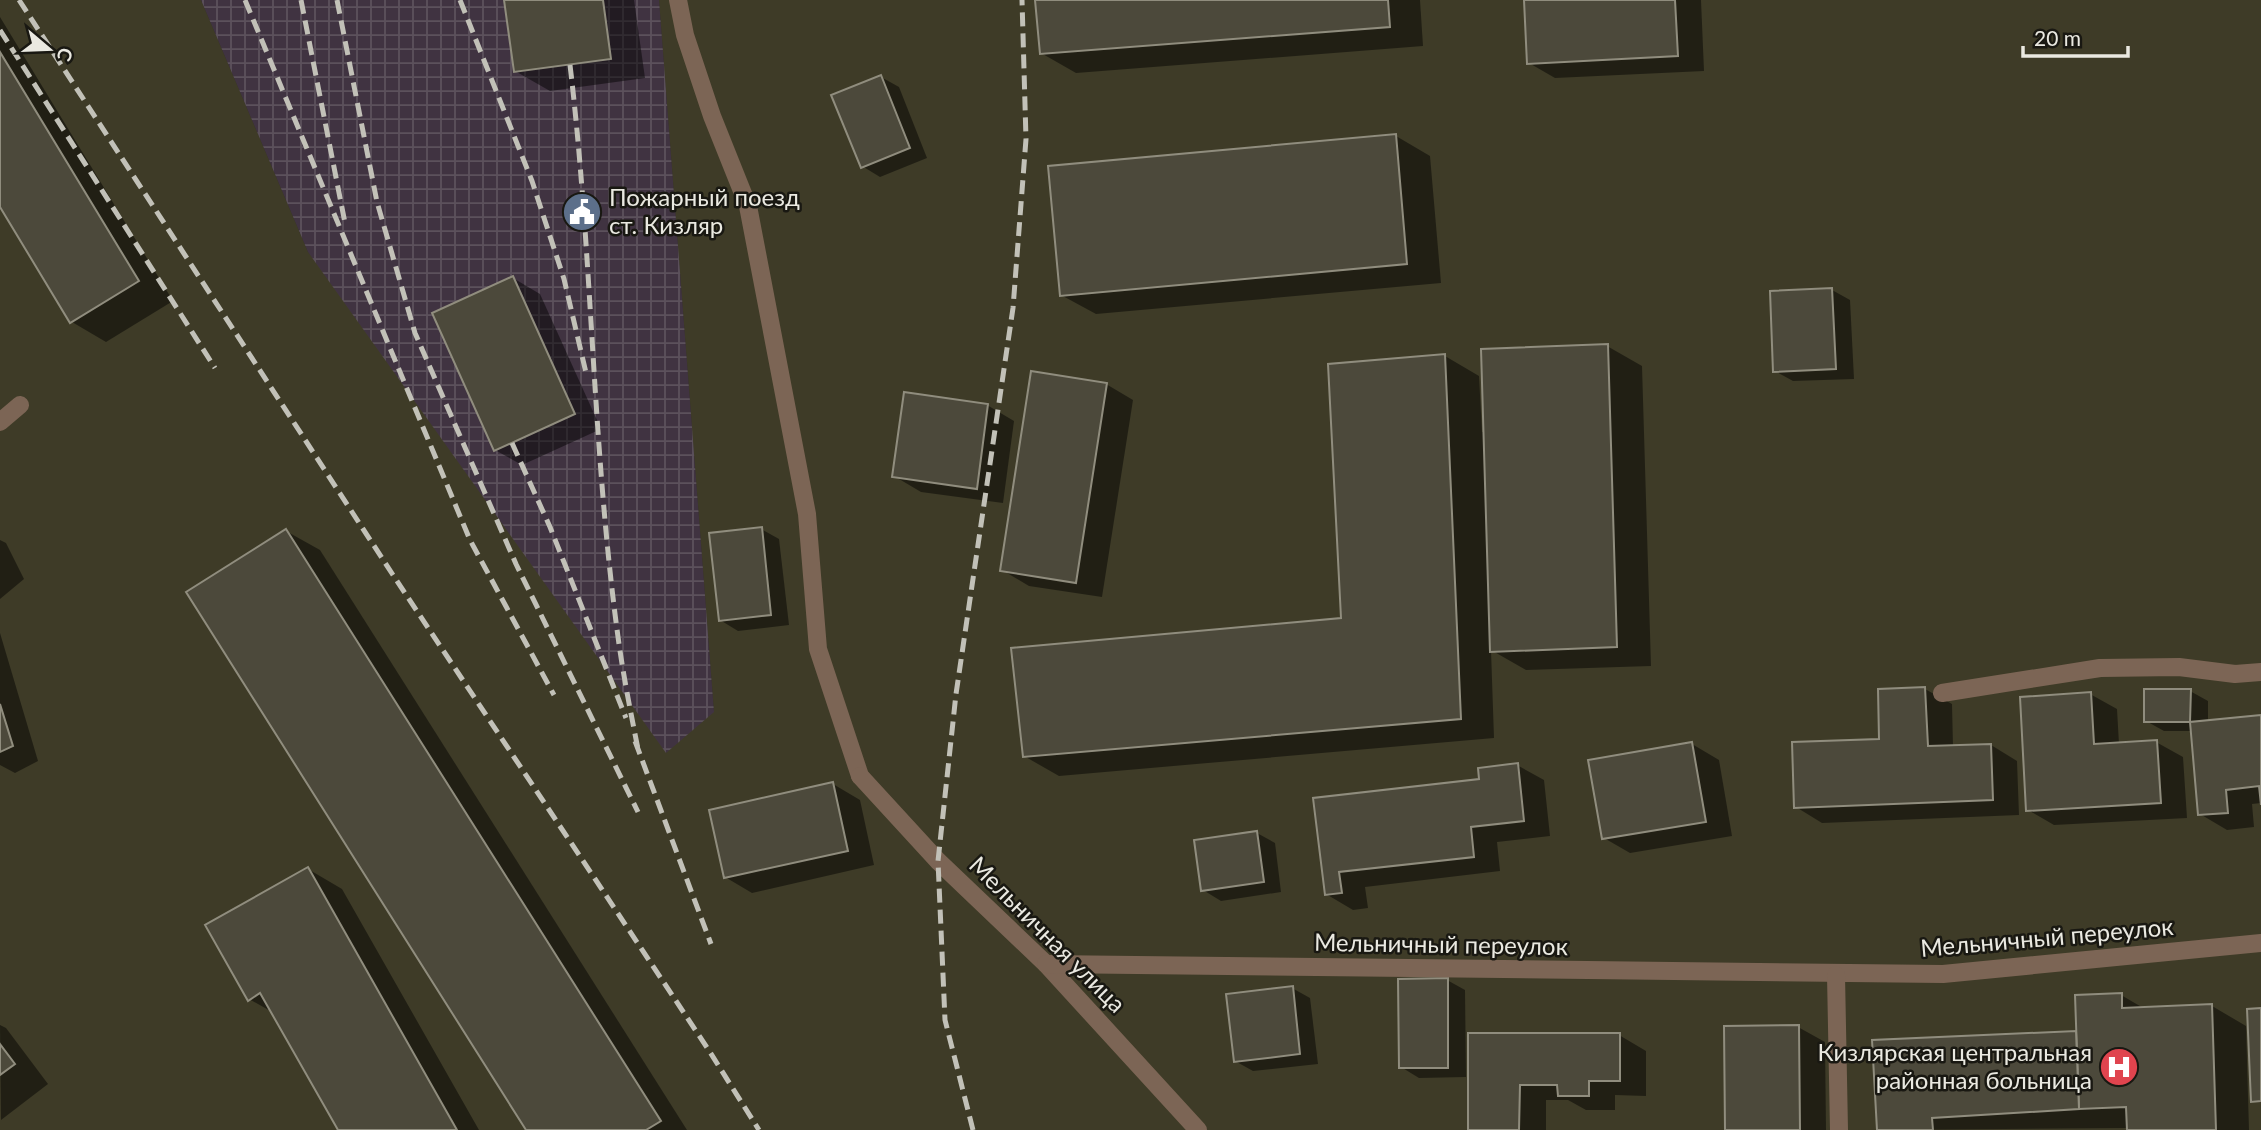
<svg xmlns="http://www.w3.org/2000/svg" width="2261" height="1130" font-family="Lato,sans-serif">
<defs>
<pattern id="industrial-grid" width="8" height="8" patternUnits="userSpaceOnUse" patternTransform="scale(1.75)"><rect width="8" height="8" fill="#403341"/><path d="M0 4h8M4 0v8" fill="none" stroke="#5c515c"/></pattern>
</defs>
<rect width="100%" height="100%" fill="#333023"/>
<polygon fill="#3e3b27" points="0,0 201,0 308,252 714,712 659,0 2261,0 2261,1130 0,1130 0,209 6,205 0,196"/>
<polygon fill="url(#industrial-grid)" points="201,0 659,0 714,712 666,753 308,252"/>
<g fill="#0007">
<polygon points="506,0 634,0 645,78 550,91 515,71"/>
<polygon points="1037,0 1420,0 1423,46 1076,73 1041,53"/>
<polygon points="1526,0 1701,0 1704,71 1555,78 1529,63"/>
<polygon points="0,17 173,301 106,342 72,322 0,204"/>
<polygon points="881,77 899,87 927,158 880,177 862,166"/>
<polygon points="1396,136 1430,156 1441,283 1096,314 1061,295"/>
<polygon points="513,278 540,294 601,429 522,465 495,450"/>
<polygon points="1832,290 1850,300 1854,379 1793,381 1775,371"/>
<polygon points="1607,346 1642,366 1651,666 1526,670 1491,650 1494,738 1059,776 1024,756 1343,620 1445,356 1479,376 1482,432 1485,432"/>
<polygon points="1106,384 1133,400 1102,597 1029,586 1002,570"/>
<polygon points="987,405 1014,421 1003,503 921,492 894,476"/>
<polygon points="761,529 779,539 789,625 738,631 720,620"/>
<polygon points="286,531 320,550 687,1130 528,1130"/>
<polygon points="0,540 6,543 24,579 0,599"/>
<polygon points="0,633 38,761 15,773 0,765"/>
<polygon points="1925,689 1952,704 1953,747 1991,745 2017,761 2019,815 1822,823 1796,807 1881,740"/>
<polygon points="2190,691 2208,701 2208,722 2261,716 2261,803 2252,804 2254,827 2227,830 2200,814 2193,731 2164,731 2146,721"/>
<polygon points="2090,694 2117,709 2119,744 2156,742 2183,757 2187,818 2054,825 2028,810"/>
<polygon points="1692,744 1719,760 1732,836 1630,853 1604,838"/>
<polygon points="1517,765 1544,780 1550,836 1497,842 1500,871 1365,887 1368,908 1353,910 1326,894 1315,799 1481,780"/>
<polygon points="833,784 860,800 874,865 752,893 725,877"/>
<polygon points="1257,833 1275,843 1281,892 1221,901 1203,890"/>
<polygon points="308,869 342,889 479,1130 340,1130 274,1013 249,999"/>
<polygon points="1447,980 1465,990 1466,1077 1419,1078 1401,1067"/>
<polygon points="1292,988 1310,998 1318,1064 1253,1071 1235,1061"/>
<polygon points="2121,995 2145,1009 2212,1006 2246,1026 2249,1130 2128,1130 2128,1128 1878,1130 1874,1041 2078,1032"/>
<polygon points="0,1025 6,1028 48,1084 1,1120"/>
<polygon points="1798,1027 1825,1042 1826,1130 1727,1130"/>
<polygon points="1470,1035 1619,1035 1646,1051 1646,1096 1615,1095 1615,1110 1586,1110 1568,1100 1546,1100 1546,1130 1469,1130"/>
</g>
<g fill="#4c493b" stroke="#908d7e" stroke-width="2">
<polygon points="504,0 603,0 611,59 514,72"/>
<polygon points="1035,0 1388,0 1390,27 1040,54"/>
<polygon points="1524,0 1675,0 1678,56 1527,64"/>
<polygon points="0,52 139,281 70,323 0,207"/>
<polygon points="881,75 910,148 861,168 831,95"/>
<polygon points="1396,134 1407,264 1060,296 1048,166"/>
<polygon points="513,276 575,414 494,451 432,313"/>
<polygon points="1832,288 1836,369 1773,372 1770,291"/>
<polygon points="1608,344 1617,647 1490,652 1481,349"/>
<polygon points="1445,354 1461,719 1023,757 1011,648 1341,618 1328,364"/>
<polygon points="1031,371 1107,383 1076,583 1000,571"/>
<polygon points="904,392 988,404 977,489 892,477"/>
<polygon points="762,527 771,615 719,621 709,533"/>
<polygon points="286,529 661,1121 646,1130 526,1130 186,592"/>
<polygon points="1925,687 1928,746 1991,744 1993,800 1794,808 1792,742 1879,739 1878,689"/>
<polygon points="2144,689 2191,689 2190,722 2144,722"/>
<polygon points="2091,692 2094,744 2157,740 2161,803 2026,811 2020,697"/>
<polygon points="0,704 13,746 0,752"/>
<polygon points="2261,715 2261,805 2259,786 2226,790 2228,813 2198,815 2190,722"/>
<polygon points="1692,742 1706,822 1602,839 1588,760"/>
<polygon points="1518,763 1524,821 1471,827 1474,857 1339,872 1342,893 1325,895 1313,798 1479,779 1478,768"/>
<polygon points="833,782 848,851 724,878 709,810"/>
<polygon points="1257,831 1264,882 1201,891 1194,840"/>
<polygon points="308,867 457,1130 338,1130 260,993 248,1001 205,925"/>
<polygon points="1448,978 1448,1068 1399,1068 1398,979"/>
<polygon points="1293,986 1300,1054 1234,1062 1226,994"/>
<polygon points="2122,993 2122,1008 2212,1004 2216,1130 2127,1130 2126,1107 2079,1109 2075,995"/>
<polygon points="2261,1008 2261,1101 2251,1102 2247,1009"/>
<polygon points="1799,1025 1800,1130 1725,1130 1724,1026"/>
<polygon points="2076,1031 2079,1109 1932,1118 1933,1130 1877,1130 1872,1040"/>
<polygon points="1468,1033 1620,1033 1620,1081 1589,1081 1589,1096 1558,1096 1557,1085 1520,1085 1519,1130 1468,1130"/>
<polygon points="0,1044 15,1064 0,1075"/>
</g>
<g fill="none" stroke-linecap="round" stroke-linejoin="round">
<g stroke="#7c6555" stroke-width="18">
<polyline points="678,0 685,35 712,116 748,206 807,514 818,649 860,776"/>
<polyline points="0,422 20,405"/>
<polyline points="1942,693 2100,668 2179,667 2235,674 2261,672"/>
</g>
<g stroke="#7c6555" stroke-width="18">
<polyline points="860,776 938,861 1046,964 1198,1130"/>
<polyline points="1046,964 1943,974 2261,943"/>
<polyline points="1836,975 1839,1130"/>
</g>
<g stroke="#c2c1b8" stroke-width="5" stroke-dasharray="14 7" stroke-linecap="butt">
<polyline points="19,0 393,575 708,1049 759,1130"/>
<polyline points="245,0 470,540 554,695"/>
<polyline points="301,0 345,223"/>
<polyline points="337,0 377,202 415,333 516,564 638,812"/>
<polyline points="460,0 532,181 564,279 587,377"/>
<polyline points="0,30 215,368"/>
<path d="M570 65C593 257 592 452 619 644 624 679 631 714 638 749"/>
<polyline points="512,443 550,527 626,718"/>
<polyline points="635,741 711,944"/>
<polyline points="973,1130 945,1020 938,861 956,694 1013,308 1026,139 1022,0"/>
</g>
</g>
<defs>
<g id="civic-disc" transform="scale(2.0125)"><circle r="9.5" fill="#5c6f8a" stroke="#191812"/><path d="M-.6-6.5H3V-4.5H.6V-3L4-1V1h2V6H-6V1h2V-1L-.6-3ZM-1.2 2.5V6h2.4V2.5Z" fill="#fff"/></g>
<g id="hospital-disc" transform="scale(2.0125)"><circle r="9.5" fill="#e0444e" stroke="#191812"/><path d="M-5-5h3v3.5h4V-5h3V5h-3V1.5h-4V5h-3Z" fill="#fff"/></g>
</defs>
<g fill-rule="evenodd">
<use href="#civic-disc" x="582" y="212"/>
<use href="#hospital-disc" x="2119" y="1067"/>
</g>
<g text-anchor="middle" stroke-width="5" stroke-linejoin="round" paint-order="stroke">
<g font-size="24" fill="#eae9e1" stroke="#191812" text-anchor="start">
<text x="609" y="206">Пожарный поезд<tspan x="609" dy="28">ст. Кизляр</tspan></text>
<text x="2092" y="1061" text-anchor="end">Кизлярская центральная<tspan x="2092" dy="28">районная больница</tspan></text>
</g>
<g font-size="24" fill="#eae9e1" stroke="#191812">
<text transform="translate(1047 935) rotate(45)" y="8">Мельничная улица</text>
<text transform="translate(2047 938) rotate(-5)" y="8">Мельничный переулок</text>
<text transform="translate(1441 945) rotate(1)" y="8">Мельничный переулок</text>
</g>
</g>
<g transform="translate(49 49) rotate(109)" stroke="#191812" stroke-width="5" paint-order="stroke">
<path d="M0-5L12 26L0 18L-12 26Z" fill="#eae9e1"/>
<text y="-10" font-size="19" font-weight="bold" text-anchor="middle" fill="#eae9e1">С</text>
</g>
<path d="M2023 46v10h105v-10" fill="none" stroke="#eae9e1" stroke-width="3.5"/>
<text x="2034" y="46" font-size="21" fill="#eae9e1" stroke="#191812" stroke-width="5" paint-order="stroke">20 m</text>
</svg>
